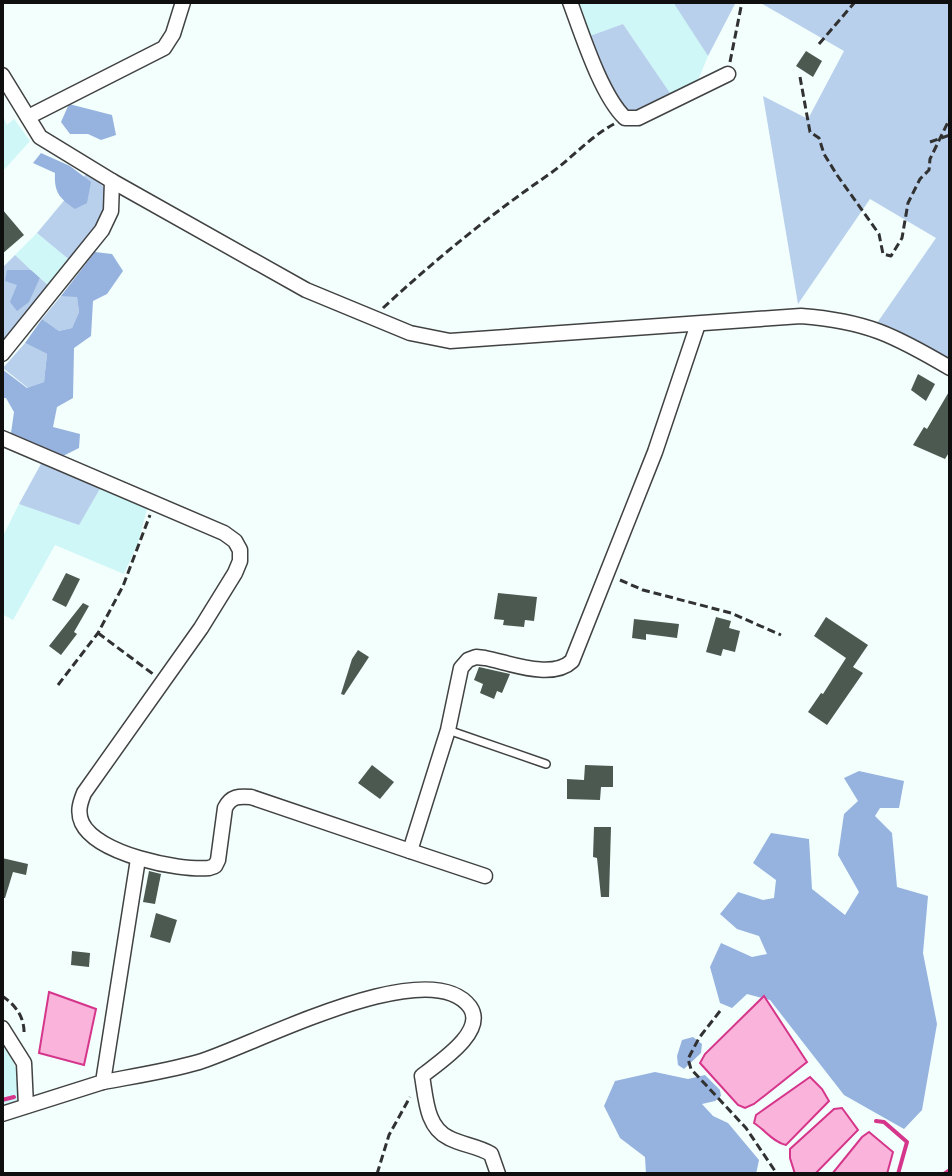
<svg xmlns="http://www.w3.org/2000/svg" width="952" height="1176" font-family="'IBM Plex Serif',serif">
<rect width="100%" height="100%" fill="#f2fffd"/>
<g fill="#cff7f7">
<polygon points="576,2 674,2 708,56 696,85 672,96 623,24 587,37"/>
<polygon points="2,118 4,118 7,125 14,119 30,141 2,172"/>
<polygon points="37,233 72,262 50,287 15,255"/>
<polygon points="101,487 147,509 138,543 124,574 55,545 13,620 2,614 2,538 19,504 79,524"/>
<polygon points="2,1041 19,1073 17,1100 10,1107 2,1110"/>
</g>
<g fill="#b8d0ec">
<polygon points="674,2 736,2 708,56 675,5"/>
<polygon points="759,2 950,2 950,363 895,329 877,323 936,238 870,199 798,304 763,96 808,119 844,51"/>
<polygon points="623,24 672,96 637,113 626,114 616,106 587,37"/>
<polygon points="87,173 103,186 109,198 102,221 72,262 37,233"/>
<polygon points="15,255 31,270 7,271 17,285 17,310 29,301 40,278 50,287 2,348 2,268"/>
<polygon points="61,296 77,296 79,312 72,328 59,331 42,319"/>
<polygon points="25,343 47,354 44,382 28,388 3,368"/>
<polygon points="42,462 101,487 79,525 19,504"/>
</g>
<g fill="#96b2de">
<polygon points="69,104 112,115 116,135 101,140 88,134 70,134 61,122"/>
<path d="M41 153 70 166 91 182 87 203 75 209C59 198 54 192 55 173L33 163Z"/>
<polygon points="95,252 112,254 123,271 107,294 93,301 91,336 74,348 73,398 57,407 53,427 80,434 79,448 63,456 11,433 14,412 6,398 2,398 2,369 27,388 44,382 47,354 25,343 42,319 59,331 72,328 79,312 77,297 61,296"/>
<polygon points="7,270 31,270 40,278 29,302 17,311 10,302 17,285 5,281"/>
<polygon points="859,771 904,781 899,808 880,808 875,816 892,833 897,887 928,896 923,953 937,1024 922,1110 904,1129 844,1095 770,1000 747,994 732,1008 720,1003 710,967 721,943 752,957 767,954 759,936 737,929 720,914 738,892 763,900 774,898 776,880 753,863 771,833 809,839 812,889 845,915 859,892 838,855 844,814 858,801 844,778"/>
<polygon points="693,1037 702,1044 701,1053 684,1069 678,1065 677,1056 682,1040"/>
<polygon points="655,1072 688,1079 705,1075 720,1090 721,1096 715,1101 702,1104 713,1116 728,1123 759,1160 756,1174 646,1174 645,1157 620,1138 604,1106 615,1081"/>
</g>
<g fill="#fab3da" stroke="#d5358a" stroke-width="2">
<polygon points="49,992 96,1009 84,1065 39,1053"/>
<polygon points="764,996 807,1062 754,1104 745,1108 738,1105 700,1063 705,1054"/>
<path d="M810 1077 822 1089 829 1101 786 1145C773 1142 765 1130 754 1123L756 1115Z"/>
<polygon points="842,1108 858,1130 815,1174 795,1174 790,1158 790,1149 834,1109"/>
<polygon points="869,1132 893,1152 887,1174 832,1174 862,1137"/>
</g>
<g fill="none" stroke-linecap="round" stroke-linejoin="round">
<g stroke="#d5358a" stroke-width="4">
<polyline points="2,1100 14,1097"/>
<polyline points="876,1121 884,1122 907,1142 898,1174"/>
<polyline points="944,1174 950,1170"/>
</g>
</g>
<g fill="#4b5951">
<polygon points="806,51 822,61 813,77 796,66"/>
<polygon points="2,209 24,235 2,254"/>
<polygon points="918,374 935,384 926,401 911,390"/>
<polygon points="950,390 950,451 945,459 913,445 924,427 927,429"/>
<polygon points="66,573 80,579 66,607 52,600"/>
<polygon points="498,593 537,597 534,621 525,620 524,627 503,625 504,620 494,619"/>
<polygon points="83,603 89,606 74,632 77,634 61,655 49,646"/>
<polygon points="716,617 731,621 729,628 740,631 735,652 723,649 721,656 706,652"/>
<polygon points="826,617 868,645 853,667 863,673 827,725 808,712 821,693 823,694 846,658 814,636"/>
<polygon points="634,619 679,624 677,638 646,634 646,640 632,638"/>
<polygon points="358,650 369,657 344,695 341,694 352,659"/>
<polygon points="479,667 510,674 502,693 497,691 494,699 480,693 483,684 474,680"/>
<polygon points="372,765 394,782 380,799 358,783"/>
<polygon points="585,765 613,766 613,787 601,787 600,800 567,799 567,779 584,780"/>
<polygon points="594,827 611,827 609,897 601,897 597,858 593,857"/>
<polygon points="2,858 28,864 26,875 13,872 5,898 2,898"/>
<polygon points="149,871 161,874 155,904 143,902"/>
<polygon points="156,913 177,920 170,943 150,937"/>
<polygon points="72,951 90,953 89,967 71,965"/>
</g>
<g fill="none" stroke-linecap="round" stroke-linejoin="round">
<g stroke="#424242" stroke-width="10">
<polyline id="lane" points="448,730 546,764"/>
</g>
<g stroke="#424242" stroke-width="17">
<g id="street">
<path d="M570 2C582 34 601 95 625 118H638L728 74"/>
<path d="M2 75 40 137 112 181 306 290 410 333 450 341 801 316C866 321 894 335 950 368"/>
<polyline points="28,117 164,48 173,34 183,2"/>
<polyline points="2,354 102,230 111,211 112,181"/>
<path d="M2 438 224 533 235 541 240 550V561L235 573 201 628 84 793C80 803 77 812 82 823 97 854 178 871 209 868L215 866 218 860 225 808C231 796 239 796 251 797L410 851 448 730 461 668 468 660 476 657 485 658C510 663 552 680 572 661L655 452 698 324"/>
<polyline points="410,851 485,876"/>
<polyline points="2,1028 24,1063 26,1106"/>
<path d="M103 1082C135 1076 168 1071 199 1062 252 1046 429 951 470 1007 487 1032 438 1063 422 1076 426 1098 426 1127 449 1138 462 1145 478 1146 491 1154L498 1174"/>
<polyline points="2,1114 103,1082 138,859"/>
</g>
</g>
<g stroke="#313131" stroke-width="3" stroke-dasharray="8 4" stroke-linecap="butt">
<polyline points="819,44 855,2"/>
<polyline points="730,62 742,2"/>
<polyline points="800,77 810,132 819,138 824,154 837,175 879,234 883,254 891,256 902,238 908,203 920,179 929,170 930,159 950,118"/>
<polyline points="930,142 950,135"/>
<path d="M383 308C436 259 491 214 551 173 573 157 590 137 614 124"/>
<polyline points="620,580 643,590 731,613 781,635"/>
<polyline points="98,633 153,674"/>
<polyline points="58,685 98,633 123,586 150,515"/>
<path d="M2 996C16 1005 25 1018 24 1035"/>
<polyline points="720,1011 699,1038 688,1059 691,1069 746,1128 777,1174"/>
<polyline points="377,1174 389,1135 410,1097"/>
</g>
<use href="#lane" stroke="#fff" stroke-width="7"/>
<use href="#street" stroke="#fff" stroke-width="14"/>
</g>
<rect width="952" height="1176" fill="none" stroke="#0f0f0f" stroke-width="8"/>
</svg>
